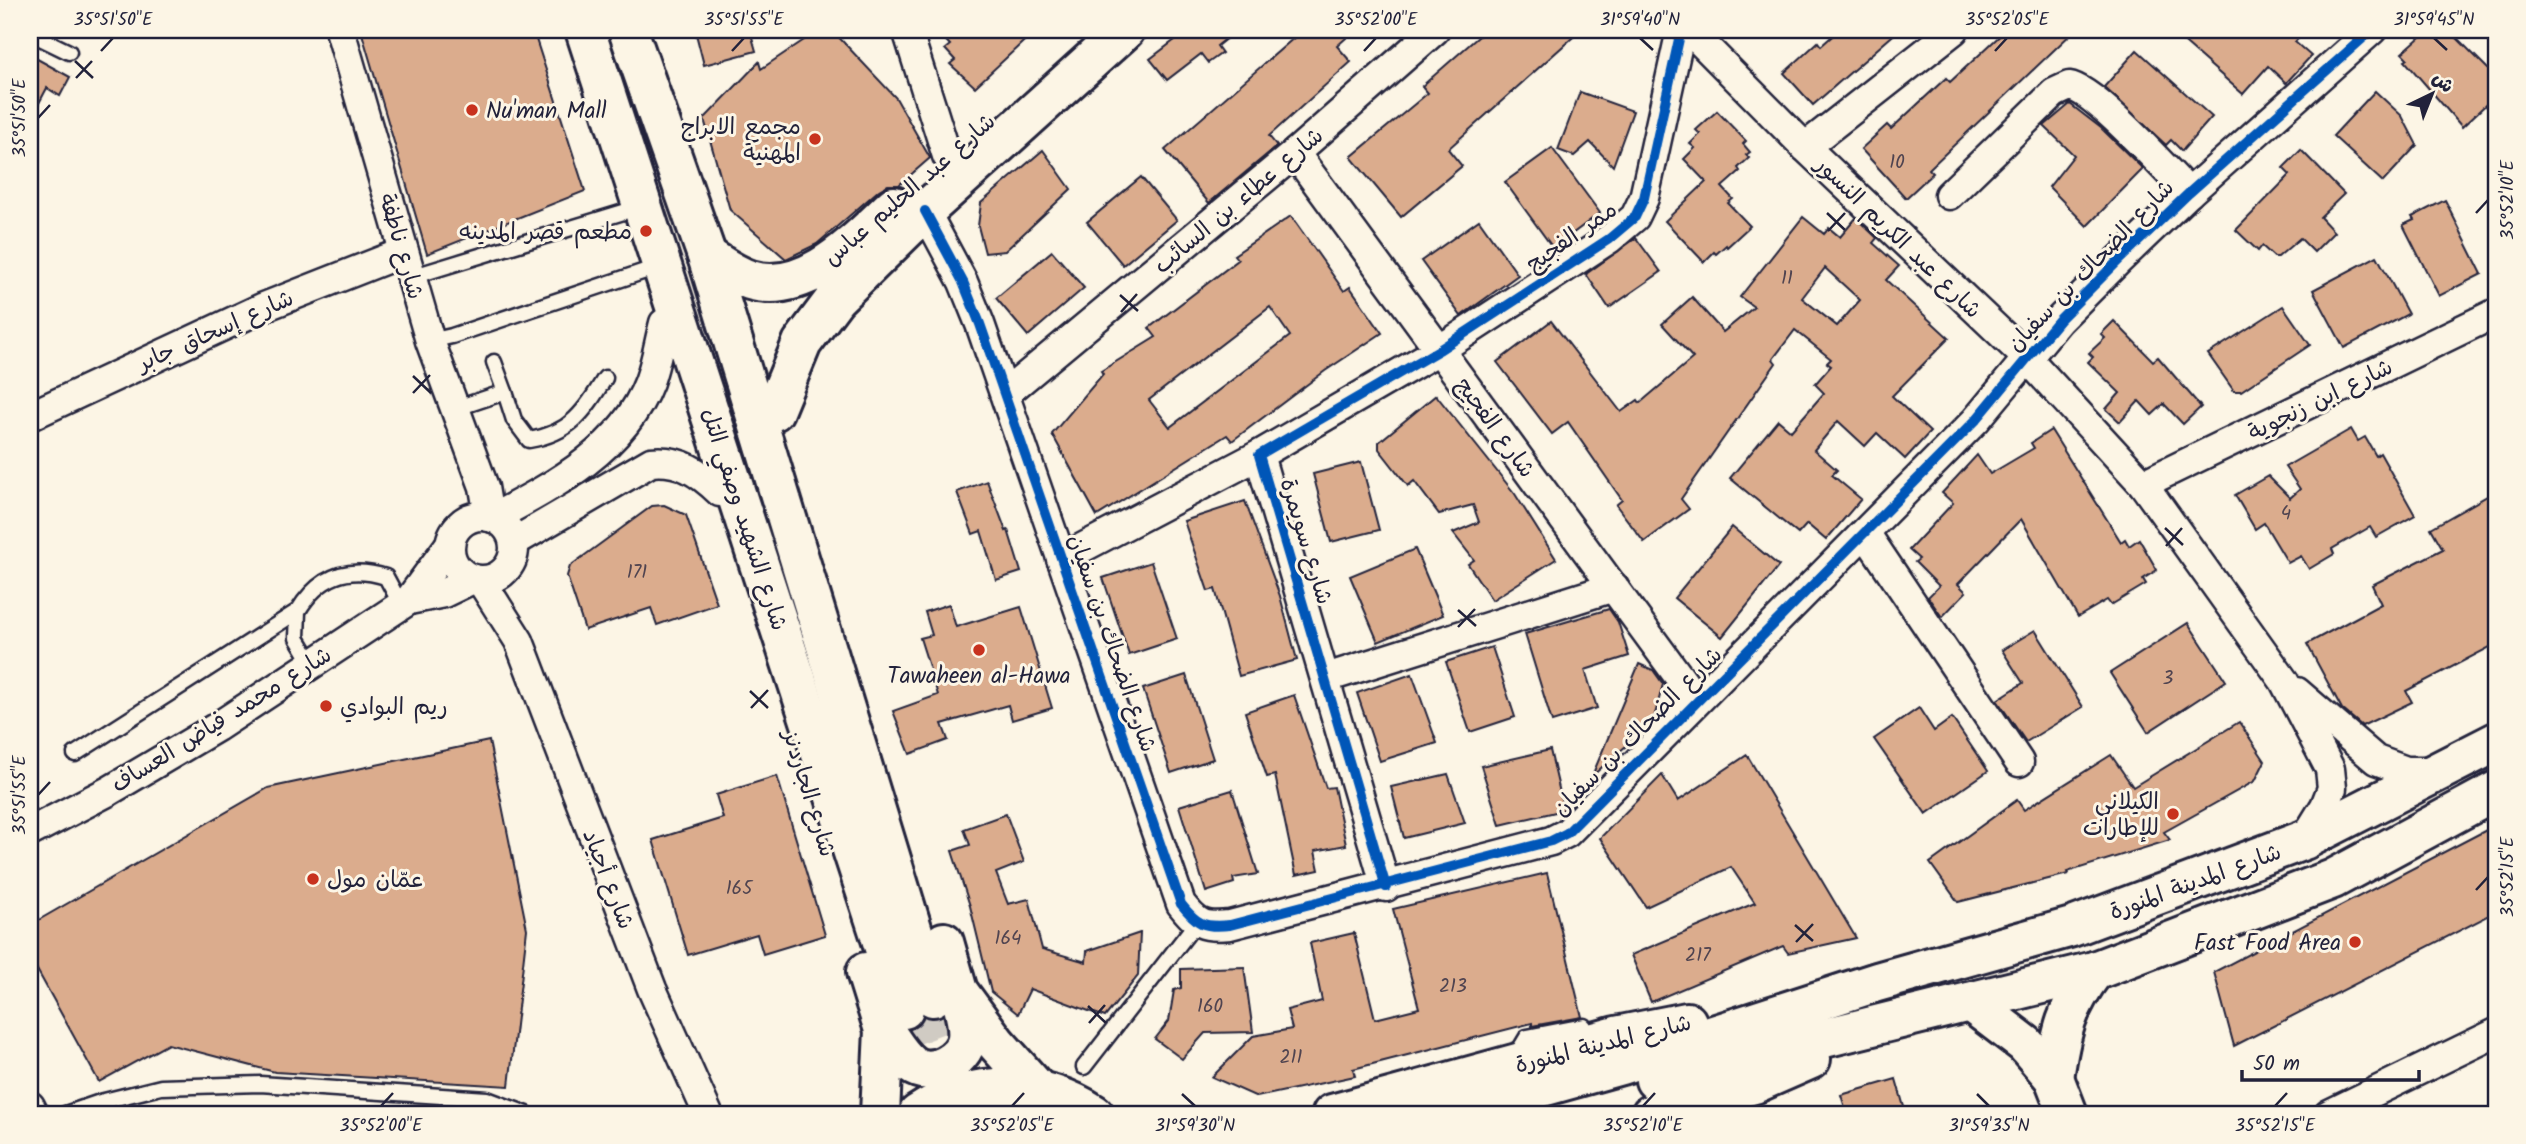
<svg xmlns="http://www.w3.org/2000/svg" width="2526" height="1144" font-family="Kalam,'Playpen Sans Arabic',sans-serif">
<rect width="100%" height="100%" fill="#fcf5e5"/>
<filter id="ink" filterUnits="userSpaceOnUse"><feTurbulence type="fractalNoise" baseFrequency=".0143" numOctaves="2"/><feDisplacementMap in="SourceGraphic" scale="14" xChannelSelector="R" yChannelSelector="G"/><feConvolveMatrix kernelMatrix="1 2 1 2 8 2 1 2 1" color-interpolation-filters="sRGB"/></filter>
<g filter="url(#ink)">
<g fill="#dbac8d" stroke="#22223b" stroke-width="2" fill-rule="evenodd">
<polygon points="361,30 533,30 585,191 427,254"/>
<polygon points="695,30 750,30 756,51 704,65"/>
<polygon points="819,30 832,30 896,98 930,158 899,185 888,185 879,190 817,244 786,259 730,210 704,119 759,62 761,69"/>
<polygon points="936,30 1036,30 975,87 950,64 955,60 945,49 950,45"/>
<polygon points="1188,30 1237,30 1217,46 1222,53 1208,63 1201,54 1167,80 1150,59"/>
<polygon points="1303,30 1355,30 1337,46 1351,62 1269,136 1277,146 1209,203 1165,150"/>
<polygon points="1486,30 1581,30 1448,149 1462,166 1401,217 1351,157 1428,93 1422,86"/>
<polygon points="1839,30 1899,30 1813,105 1784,73 1818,42 1821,46"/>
<polygon points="2006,30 2075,30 1929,169 1933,173 1906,198 1861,149 1887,125 1891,129 1946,78 1950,82"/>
<polygon points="2170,30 2306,30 2295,42 2311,56 2286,83 2268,66 2243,94"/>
<polygon points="2428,30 2449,30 2496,77 2496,95 2462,127 2405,61 2408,59 2402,53"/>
<polygon points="2137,50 2212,117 2182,151 2171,140 2166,145 2104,87"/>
<polygon points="30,55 70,77 60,96 47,88 30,120"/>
<polygon points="2375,91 2402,116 2417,145 2383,182 2333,136"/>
<polygon points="1580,92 1633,111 1613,166 1590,142 1574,156 1558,150"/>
<polygon points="2070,104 2101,128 2143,169 2087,226 2049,187 2074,155 2044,126"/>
<polygon points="1717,111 1746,141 1743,144 1750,152 1746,155 1749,158 1738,168 1740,171 1722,187 1733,199 1728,203 1750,226 1727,247 1726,245 1716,254 1714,252 1704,262 1665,221 1706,182 1684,159 1695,148 1690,144 1700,134 1696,130"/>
<polygon points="1552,148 1600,213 1553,248 1505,182"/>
<polygon points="1043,150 1071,189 1005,251 985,253 978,226 981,203"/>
<polygon points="2301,150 2344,194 2320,217 2334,232 2314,252 2300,238 2278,257 2274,257 2262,246 2258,251 2236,230 2290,175 2283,168"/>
<polygon points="1141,177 1177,220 1123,265 1087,222"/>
<polygon points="2445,200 2482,274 2439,296 2403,225 2414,220 2412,217"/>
<path d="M1291 216 1344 291 1350 287 1382 333 1325 371 1232 441 1227 435 1097 516 1052 434 1103 374 1101 371 1156 337 1149 328 1238 260 1234 255ZM1270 307 1290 336 1170 427 1149 400Z"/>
<path d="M1803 217 1824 234 1829 228 1840 237 1856 218 1877 238 1873 243 1899 266 1886 280 1949 338 1892 396 1930 432 1905 459 1877 433 1865 446 1838 421 1814 450 1837 470 1832 475 1861 499 1826 540 1807 524 1798 534 1730 478 1778 420 1791 431 1824 393 1815 384 1831 366 1827 363 1831 359 1795 330 1773 359 1776 363 1681 499 1689 509 1644 542 1616 505 1622 500 1568 422 1552 434 1497 362 1551 321 1621 412 1638 400 1640 403 1693 358 1662 324 1692 297 1723 332 1754 307 1740 297ZM1825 268 1860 300 1837 326 1802 298Z"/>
<polygon points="1479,220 1518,275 1461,316 1421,261"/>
<polygon points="1636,238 1661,272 1609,308 1586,274"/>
<polygon points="1052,251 1084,288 1028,336 996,298"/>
<polygon points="2377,256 2408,314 2344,348 2313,290"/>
<polygon points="2283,306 2310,345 2241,391 2234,391 2208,354"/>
<polygon points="2114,321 2153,361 2158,357 2201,407 2183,424 2164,404 2152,415 2139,401 2120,422 2106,409 2120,393 2088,362 2093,357 2089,353 2105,338 2101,334"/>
<polygon points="1436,395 1515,494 1556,559 1492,600 1468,564 1474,560 1453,533 1479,522 1473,505 1439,514 1414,481 1408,486 1379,449 1379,442"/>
<polygon points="2351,429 2358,441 2365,437 2376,456 2380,453 2415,515 2376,537 2370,527 2332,549 2334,554 2309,569 2301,556 2288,563 2264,523 2255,529 2235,495 2268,476 2290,498 2300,489 2285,467"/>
<polygon points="2051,430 2121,542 2125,539 2129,546 2139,539 2157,570 2143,579 2146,584 2111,605 2107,600 2078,617 2021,519 1958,584 1966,592 1942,617 1928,597 1939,586 1915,562 1919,559 1909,550 1953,503 1942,493 1977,455 1990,474 2034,448 2031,443"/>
<polygon points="1361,462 1379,530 1331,542 1313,474"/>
<polygon points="987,481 1006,531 1008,530 1021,572 996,580 981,531 973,534 957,492"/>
<polygon points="2496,491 2496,644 2406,691 2412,702 2362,726 2342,709 2307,644 2381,604 2372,585 2443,549 2431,528"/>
<polygon points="1245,501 1280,596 1297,660 1239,676 1215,589 1208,591 1184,521"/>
<polygon points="664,505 686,515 717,604 657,625 651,608 585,630 567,576 570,566 652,506"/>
<polygon points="1732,527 1779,566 1722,637 1674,598"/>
<polygon points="1415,549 1443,615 1378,642 1350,576"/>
<polygon points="1151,562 1177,639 1129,655 1103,578"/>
<polygon points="949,604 956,627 1021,607 1052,708 1012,720 1008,705 942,724 948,740 910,754 893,711 938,695 920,638 932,635 925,612"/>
<polygon points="1609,609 1618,622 1629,656 1585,670 1597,708 1552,722 1525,634"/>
<polygon points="2188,623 2226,681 2148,732 2110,673"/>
<polygon points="2035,630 2083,707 2026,742 1997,700 2023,683 2002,650"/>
<polygon points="1492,647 1515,717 1470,732 1446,662"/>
<polygon points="1639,664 1653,670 1663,684 1653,722 1592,776"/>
<polygon points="1412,674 1437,743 1380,761 1357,693"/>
<polygon points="1186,675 1213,759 1171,773 1143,689"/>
<polygon points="1294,695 1326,788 1334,787 1346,845 1315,851 1319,870 1296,875 1275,775 1267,777 1245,712"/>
<polygon points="1919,708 1934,731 1952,718 1988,771 1926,814 1874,739"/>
<polygon points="2239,722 2265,761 2255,781 2164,832 2170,840 2067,872 2068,874 1958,902 1930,863 2017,800 2024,810 2111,755 2133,787"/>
<polygon points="489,741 527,929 509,1086 275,1072 168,1044 99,1082 30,957 30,925 268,788"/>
<polygon points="1550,750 1564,810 1500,825 1481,766"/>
<polygon points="1747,755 1856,938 1788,953 1783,946 1651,1002 1631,955 1755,903 1731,867 1646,907 1600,838 1662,775 1678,801"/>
<polygon points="1448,774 1465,823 1404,838 1391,787"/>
<polygon points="777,776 825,935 763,954 757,934 688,955 653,840 723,818 716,795"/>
<polygon points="1232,790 1258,874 1233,878 1234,883 1206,892 1179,806"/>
<polygon points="1006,814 1024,862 996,873 1008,904 1029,899 1042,949 1086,962 1087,951 1140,933 1138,976 1105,1017 1030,989 1018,1014 991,992 970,906 952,851 970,845 964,829"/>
<polygon points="2496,825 2496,912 2234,1046 2214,972"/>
<polygon points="1547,873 1582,1017 1532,1026 1532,1023 1353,1069 1355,1076 1257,1097 1212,1077 1253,1036 1292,1029 1287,1010 1322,1001 1310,943 1354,933 1375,1019 1419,1008 1393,909"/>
<polygon points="1244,967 1253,1032 1205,1033 1182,1059 1155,1039 1169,1021 1174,990 1181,988 1181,969"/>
<polygon points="1896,1079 1906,1114 1847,1114 1841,1095"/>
</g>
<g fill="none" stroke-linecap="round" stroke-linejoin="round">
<g stroke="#d0cbc3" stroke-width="38" stroke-dasharray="38 19" stroke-linecap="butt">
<polyline points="933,997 976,1114"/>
<polyline points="904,1009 935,1092"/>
</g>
<g stroke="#22223b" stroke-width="19">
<g id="lane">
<polyline points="30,33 69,52"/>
<polyline points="411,277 640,207"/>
<polyline points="430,341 452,336 660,266"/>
<polyline points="494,362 505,392"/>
<path d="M454 409 505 392 514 420 529 440C571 433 584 412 605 378"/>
<polyline points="298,611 297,638 312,663"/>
<path d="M75 754 298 611C319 576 347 565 386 577L401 605"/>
<polyline points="1515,1057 1527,1037 1584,1026"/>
<polyline points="1084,1067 1196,923"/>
<polyline points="65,1114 100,1102 161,1087 260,1084 487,1099 527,1114"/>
</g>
</g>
<g stroke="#22223b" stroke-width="33">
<g id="street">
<polyline points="340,30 430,341 484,487 489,517"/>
<polyline points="907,30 947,156"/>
<polyline points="1689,30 1805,147 2027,358 2143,484 2284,681 2330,769 2332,788 2325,806 2304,840"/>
<polyline points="1805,147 1954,30"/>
<polyline points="1295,153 1696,700"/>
<path d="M1949 195 2054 93 2069 86C2094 89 2167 171 2189 193"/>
<path d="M925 211 963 282 980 324 1181 904C1197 924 1203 928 1230 925L1551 841 1567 833 1976 420 2059 320 2118 261 2189 193 2372 30"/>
<polyline points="1005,394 1295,153 1435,30"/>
<polyline points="30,416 264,307 404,252"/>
<polyline points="2143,484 2496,313"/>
<circle cx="482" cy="548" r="32"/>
<path d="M493 518C553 486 623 450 649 382 656 363 659 342 664 323"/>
<polyline points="1866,534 2019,762"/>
<path d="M514 542 651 462C680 459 699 472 720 492"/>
<polyline points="1061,559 1259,455"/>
<polyline points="481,581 519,641 652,989 708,1114"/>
<polyline points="409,600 450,544"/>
<polyline points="1326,678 1614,587"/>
<polyline points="2297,692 2376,760 2406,771 2435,771"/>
<polyline points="30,832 109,791 217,727 409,600 444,593 473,579"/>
<polyline points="1386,887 1259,455 1439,350 1609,239 1635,217 1644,198 1681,30"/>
<polyline points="30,1106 34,1114"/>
<polyline points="2329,1114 2496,1033"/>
</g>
</g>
<g stroke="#22223b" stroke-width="44">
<g id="secondary">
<polyline points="585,30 904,1009"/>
<polyline points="628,30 707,256 933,997"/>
<path d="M707 256C721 265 734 275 750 280 806 297 857 240 894 206"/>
<polyline points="774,411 802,343 835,299 925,211 1125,30"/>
<polyline points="944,942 958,991 996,1043 1039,1091"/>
<polyline points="866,972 884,1030 880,1114"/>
<polyline points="1970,1002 2025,1044 2054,1078 2068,1114"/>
<path d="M884 1030C892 1041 900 1056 911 1064 930 1079 964 1061 967 1038 969 1025 963 1008 960 995"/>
<path d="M2054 1078C2061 1032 2066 1008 2094 971"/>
<polyline points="1655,1080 2094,971 2333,879 2496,791"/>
<path d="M918 1114C970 1079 1041 1079 1094 1114"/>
<polyline points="1332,1114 1616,1036 1687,1022"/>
<polyline points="1445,1114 1621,1065 1877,982 2072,927 2304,840 2496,742"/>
<polyline points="1651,1114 1754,1084 1811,1059"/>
</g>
</g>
<use href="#lane" stroke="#fcf5e5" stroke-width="14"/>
<use href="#street" stroke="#fcf5e5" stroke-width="28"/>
<use href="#secondary" stroke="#fcf5e5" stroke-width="38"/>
<g stroke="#fcf5e5" stroke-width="15">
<g id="cycleway">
<path d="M925 211 963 282 980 324 1181 904C1197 924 1203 928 1230 925L1551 841 1567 833 1976 420 2059 320 2118 261 2189 193 2372 30"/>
<polyline points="1386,887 1259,455 1439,350 1609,239 1635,217 1644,198 1681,30"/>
</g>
</g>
<use href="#cycleway" stroke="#0057b8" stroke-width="10"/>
</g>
</g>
<path fill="none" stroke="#22223b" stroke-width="2.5" d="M1640 38 1653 50M2434 38 2447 50M101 51 113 38M732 51 744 38M1364 51 1376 38M1995 51 2007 38M75 61 93 78M76 78 92 61M38 118 50 105M1827 213 1845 230M2476 213 2488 200M1828 231 1845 213M1120 295 1138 311M1121 312 1137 294M413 376 431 393M413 393 430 375M2165 528 2183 545M2166 546 2182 528M1458 610 1476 626M1458 627 1475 609M750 691 768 708M751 708 768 690M38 795 50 782M2476 890 2488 877M1795 925 1813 941M1796 942 1813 924M1088 1006 1106 1023M1089 1023 1105 1005M1182 1094 1195 1106M1977 1094 1989 1106M381 1106 393 1093M1012 1106 1024 1093M1643 1106 1655 1093M2275 1106 2287 1093"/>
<g fill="#c8321e" stroke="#fcf5e5" stroke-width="2.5">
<circle cx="472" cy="110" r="7"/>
<circle cx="815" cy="139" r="7"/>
<circle cx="646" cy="231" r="7"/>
<circle cx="979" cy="650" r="7"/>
<circle cx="326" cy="706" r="7"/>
<circle cx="2173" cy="814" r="7"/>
<circle cx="313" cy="879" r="7"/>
<circle cx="2355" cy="942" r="7"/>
</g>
<g text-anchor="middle" stroke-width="6" stroke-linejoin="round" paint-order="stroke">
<g font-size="19" fill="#504450">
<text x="1897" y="168">10</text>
<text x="1787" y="284">11</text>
<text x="2286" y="519">4</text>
<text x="637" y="578">171</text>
<text x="2168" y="684">3</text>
<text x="739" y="894">165</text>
<text x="1008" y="944">164</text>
<text x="1698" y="961">217</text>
<text x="1453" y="992">213</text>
<text x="1210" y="1012">160</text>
<text x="1291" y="1063">211</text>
</g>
<g font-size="23" fill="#22223b" stroke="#fcf5e5" text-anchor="end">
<text x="486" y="118" text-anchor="start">Nu'man Mall</text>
<text x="801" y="134">مجمع الابراج<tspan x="801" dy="26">المهنية</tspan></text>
<text x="632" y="239">مطعم قصر المدينه</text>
<text x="979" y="683" text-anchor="middle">Tawaheen al-Hawa</text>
<text x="340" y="714" text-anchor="start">ريم البوادي</text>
<text x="2159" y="809">الكيلاني<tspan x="2159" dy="26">للإطارات</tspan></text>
<text x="327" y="887" text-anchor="start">عمّان مول</text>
<text x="2341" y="950">Fast Food Area</text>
</g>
<g font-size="23" fill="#22223b" stroke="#fcf5e5">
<text transform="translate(909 189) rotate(-41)" y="8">شارع عبد الحليم عباس</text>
<text transform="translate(1238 200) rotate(-40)" y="8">شارع عطاء بن السائب</text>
<text transform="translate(1571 236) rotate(-35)" y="8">ممر الفجيج</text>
<text transform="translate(1899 237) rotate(44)" y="8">شارع عبد الكريم النسور</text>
<text transform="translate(402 246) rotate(74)" y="8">شارع ناطفة</text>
<text transform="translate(2090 265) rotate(-46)" y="8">شارع الضحاك بن سفيان</text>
<text transform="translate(215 330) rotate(-24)" y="8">شارع إسحاق جابر</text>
<text transform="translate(2320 399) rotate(-26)" y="8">شارع ابن زنجوية</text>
<text transform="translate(1496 427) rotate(54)" y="8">شارع الفجيج</text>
<text transform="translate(745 519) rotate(72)" y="8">شارع الشهيد وصفي التل</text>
<text transform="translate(1307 541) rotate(73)" y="8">شارع سويمرة</text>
<text transform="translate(1113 643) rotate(71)" y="8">شارع الضحاك بن سفيان</text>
<text transform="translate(221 719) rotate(-32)" y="8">شارع محمد فياض العساف</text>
<text transform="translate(1637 731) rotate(-45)" y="8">شارع الضحاك بن سفيان</text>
<text transform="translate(810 793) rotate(73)" y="8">شارع الجاردنز</text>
<text transform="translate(609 879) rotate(69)" y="8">شارع أجياد</text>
<text transform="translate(2195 881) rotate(-20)" y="8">شارع المدينة المنورة</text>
<text transform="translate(1603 1043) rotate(-14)" y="8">شارع المدينة المنورة</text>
</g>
</g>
<rect width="2526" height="1144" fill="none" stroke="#fcf5e5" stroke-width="77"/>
<g transform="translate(2432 94) rotate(43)" stroke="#fcf5e5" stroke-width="5" paint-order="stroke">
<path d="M0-5L12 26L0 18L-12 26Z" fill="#22223b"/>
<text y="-10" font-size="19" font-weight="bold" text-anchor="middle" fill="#22223b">ش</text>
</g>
<path d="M2242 1070v10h177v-10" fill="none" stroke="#22223b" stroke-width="3.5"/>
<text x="2253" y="1070" font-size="21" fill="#22223b" stroke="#fcf5e5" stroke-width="5" paint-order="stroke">50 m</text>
<rect x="38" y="38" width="2450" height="1068" fill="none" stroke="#22223b" stroke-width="2.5"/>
<g font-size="18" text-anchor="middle" fill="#22223b">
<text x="113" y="25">35°51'50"E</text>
<text x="744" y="25">35°51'55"E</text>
<text x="1376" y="25">35°52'00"E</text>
<text x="1640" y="25">31°59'40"N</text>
<text x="2007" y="25">35°52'05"E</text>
<text x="2434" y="25">31°59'45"N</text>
<text transform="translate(19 118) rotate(-90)" y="6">35°51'50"E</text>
<text transform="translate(2507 200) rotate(-90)" y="6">35°52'10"E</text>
<text transform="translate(19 795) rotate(-90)" y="6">35°51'55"E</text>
<text transform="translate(2507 877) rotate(-90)" y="6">35°52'15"E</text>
<text x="381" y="1131">35°52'00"E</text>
<text x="1012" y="1131">35°52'05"E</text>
<text x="1195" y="1131">31°59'30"N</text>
<text x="1643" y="1131">35°52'10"E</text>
<text x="1989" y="1131">31°59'35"N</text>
<text x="2275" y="1131">35°52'15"E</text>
</g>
</svg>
